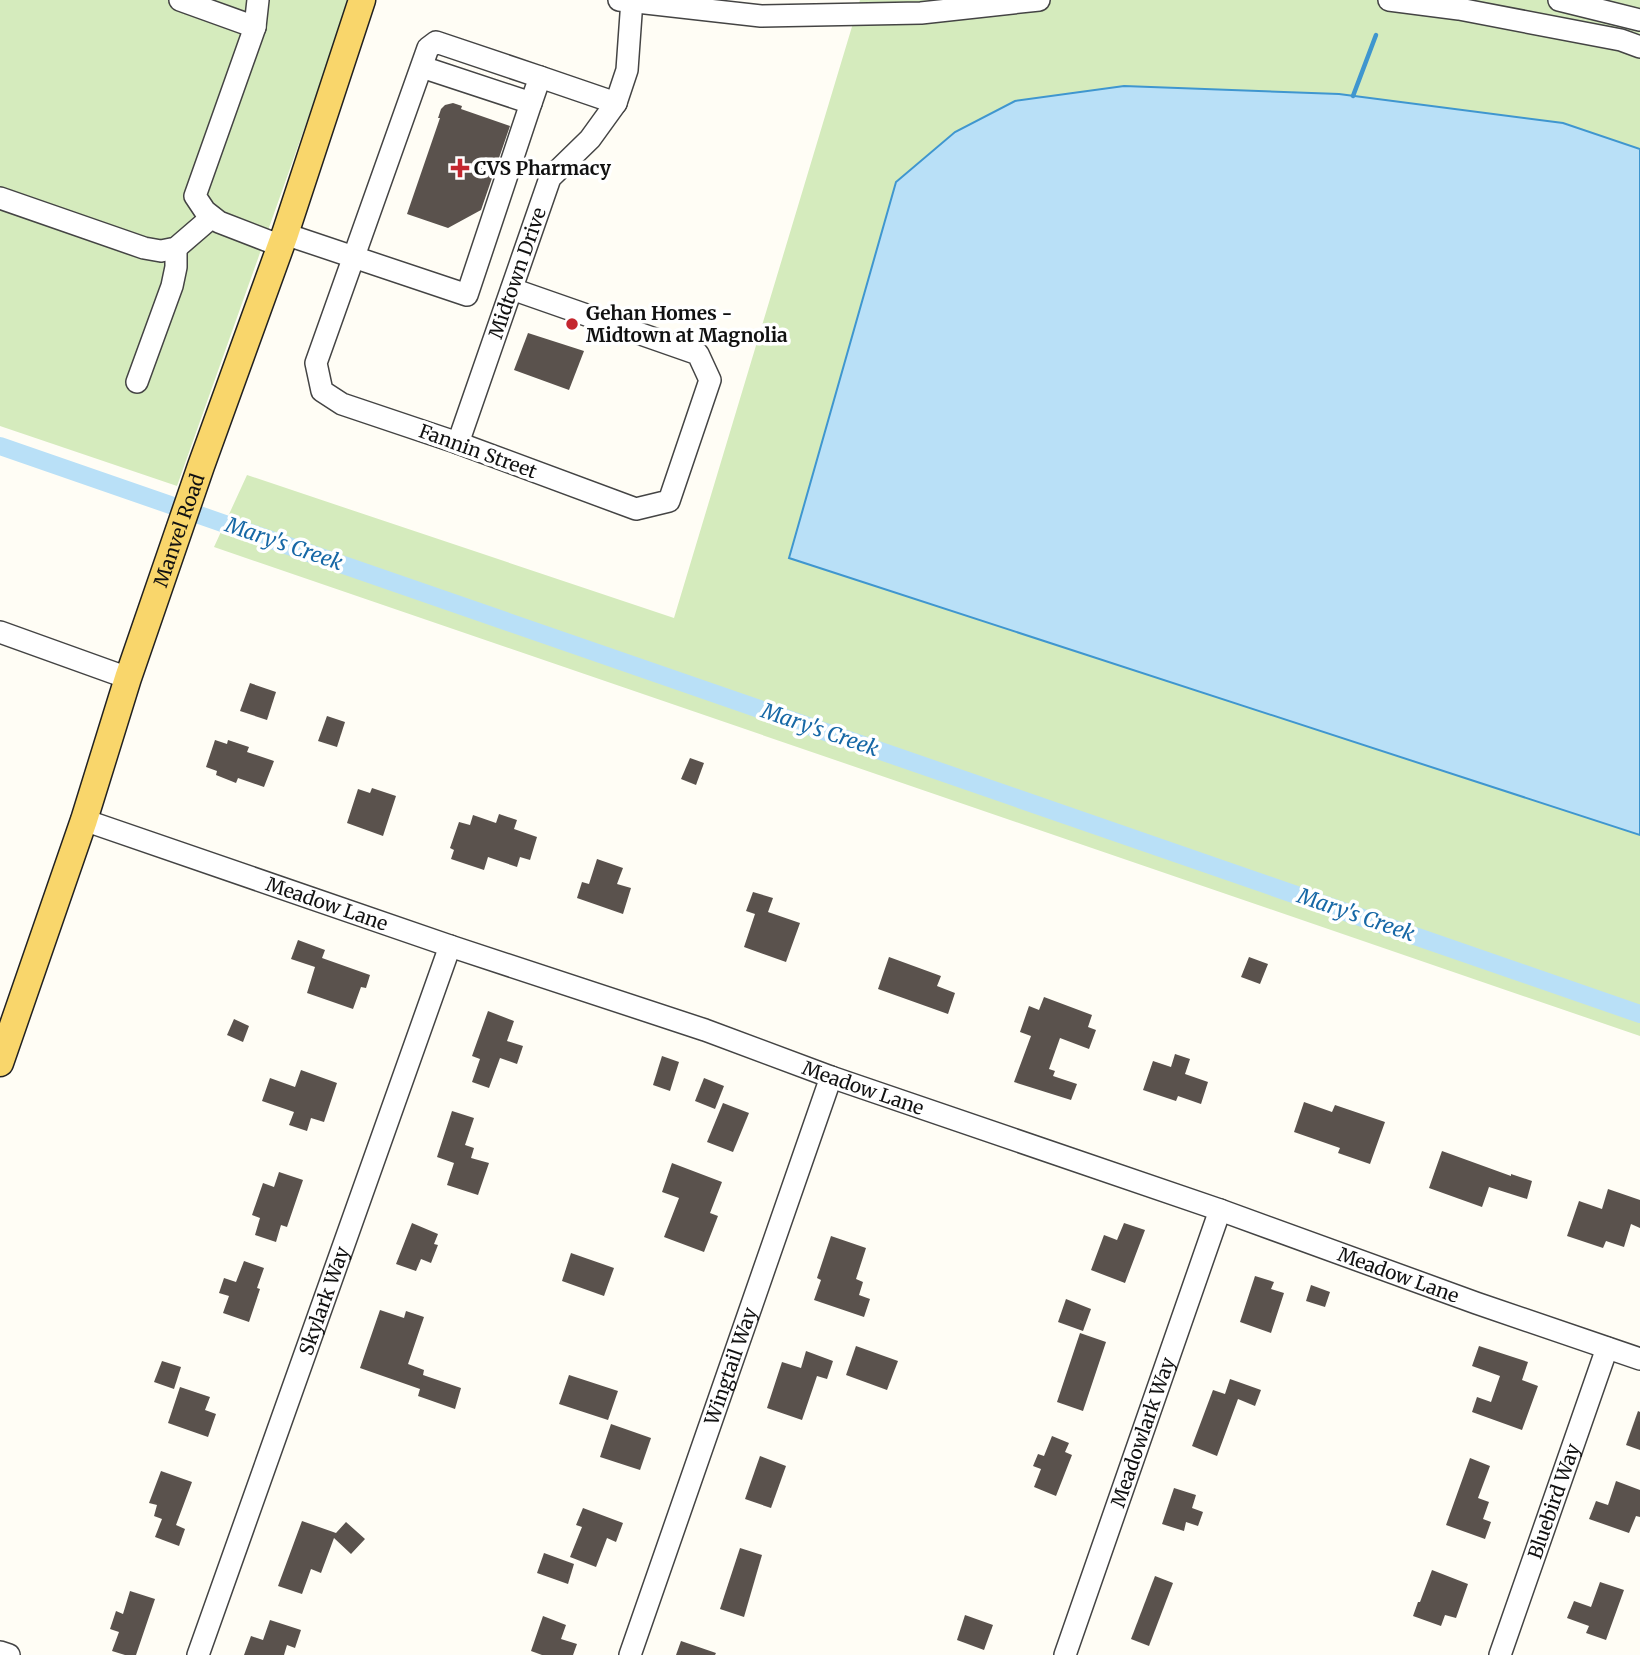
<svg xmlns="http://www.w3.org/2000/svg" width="1640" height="1655" font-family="Merriweather,serif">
<rect width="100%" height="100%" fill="#fffdf5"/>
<g fill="#d5ebbd">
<polygon points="0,0 350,0 177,486 0,426"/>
<polygon points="860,0 1640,0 1640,1036 214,547 247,475 674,618"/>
</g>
<polygon fill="#b9e0f7" stroke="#3f96cf" stroke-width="2" points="1124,86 1339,94 1563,123 1640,149 1640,835 789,558 896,182 955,132 1015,101"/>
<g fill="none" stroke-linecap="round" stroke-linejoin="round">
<polyline stroke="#3f96cf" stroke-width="4.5" points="1353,96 1376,35"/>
<polyline stroke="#b9e0f7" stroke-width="18" points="0,446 1640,1014"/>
</g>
<g fill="#5a524d">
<polygon points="453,103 462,106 461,109 510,126 481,210 448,228 407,214 440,118 438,118 441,109 445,105"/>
<polygon points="528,333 584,351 569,390 514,370"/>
<polygon points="250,683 276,692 267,720 240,711"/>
<polygon points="327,716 345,722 337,747 318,741"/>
<polygon points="215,740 227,744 228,740 249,747 247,752 274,761 264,787 238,778 236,783 216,775 217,771 206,767"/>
<polygon points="690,758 704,763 696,785 681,779"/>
<polygon points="372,788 396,796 383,836 347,823 358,789 370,793"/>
<polygon points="499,814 517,820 514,829 537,837 530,860 520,857 517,867 488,857 484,870 451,859 454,850 450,848 459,822 470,825 473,815 496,823"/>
<polygon points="597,859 623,868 617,884 631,888 623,914 577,898 582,882 589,884"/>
<polygon points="753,892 773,898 768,912 800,923 786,962 744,947 755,914 746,911"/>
<polygon points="298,940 325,950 322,958 370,975 366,988 361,987 353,1009 307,993 315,967 291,959"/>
<polygon points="889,957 941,976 937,986 955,993 948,1014 878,989"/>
<polygon points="1249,957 1268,964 1260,984 1241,977"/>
<polygon points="1044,997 1092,1015 1088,1027 1096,1030 1089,1049 1060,1038 1049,1069 1055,1071 1053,1076 1077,1084 1071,1100 1014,1082 1031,1036 1020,1032 1029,1006 1039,1010"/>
<polygon points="488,1011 514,1021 507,1041 523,1046 517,1064 500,1058 489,1088 472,1082 480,1059 472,1056"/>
<polygon points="234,1019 249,1026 243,1042 227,1035"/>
<polygon points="1175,1054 1190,1059 1185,1074 1208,1082 1201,1104 1178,1096 1176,1101 1143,1090 1153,1061 1171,1067"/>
<polygon points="662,1056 679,1062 670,1091 653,1085"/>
<polygon points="301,1070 337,1083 324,1122 311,1118 307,1131 289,1125 294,1112 262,1101 270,1078 295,1087"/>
<polygon points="704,1078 724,1086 715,1109 695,1101"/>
<polygon points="1304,1102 1332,1112 1335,1105 1385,1122 1370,1164 1338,1153 1340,1148 1294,1132"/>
<polygon points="723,1103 749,1113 733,1152 707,1142"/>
<polygon points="452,1111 474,1118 465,1145 474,1148 471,1158 489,1163 478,1195 447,1185 454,1163 437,1157"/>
<polygon points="1442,1151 1511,1176 1511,1174 1532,1181 1527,1199 1489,1187 1482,1207 1429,1188"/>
<polygon points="672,1163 722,1182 710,1213 718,1216 704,1252 664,1237 679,1198 662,1192"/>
<polygon points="279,1172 303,1180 287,1227 281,1225 276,1242 255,1235 260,1218 252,1215 263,1183 274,1187"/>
<polygon points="1608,1189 1640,1200 1640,1228 1631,1224 1624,1247 1606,1241 1603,1248 1567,1236 1579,1201 1602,1209"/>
<polygon points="412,1223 438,1234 434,1244 438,1245 431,1263 421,1259 416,1271 396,1264"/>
<polygon points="1124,1223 1145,1230 1125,1283 1091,1270 1104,1235 1117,1240"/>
<polygon points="831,1236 866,1248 856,1279 863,1282 859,1295 870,1299 864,1317 814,1300 821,1280 817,1278"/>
<polygon points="571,1253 614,1268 604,1296 562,1281"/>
<polygon points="244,1261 264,1268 257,1288 260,1289 249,1322 223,1313 229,1296 219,1293 224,1278 236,1282"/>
<polygon points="1255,1276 1274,1282 1271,1289 1284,1293 1271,1333 1240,1322"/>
<polygon points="1311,1285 1330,1292 1325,1307 1306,1301"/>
<polygon points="1066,1299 1091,1309 1083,1331 1058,1322"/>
<polygon points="380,1310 404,1318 406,1311 424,1317 408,1364 424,1370 423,1375 461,1388 455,1409 418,1396 420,1389 360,1368"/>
<polygon points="1080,1333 1106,1342 1083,1411 1057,1402"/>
<polygon points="856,1346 898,1361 887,1390 846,1375"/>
<polygon points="1479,1346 1528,1362 1522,1380 1538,1386 1522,1430 1472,1412 1477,1397 1491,1402 1500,1376 1472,1366"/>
<polygon points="806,1351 833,1361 827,1379 817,1376 802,1420 767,1408 782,1362 801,1368"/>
<polygon points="162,1361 181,1367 174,1389 154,1382"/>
<polygon points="569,1375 618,1391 608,1420 559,1404"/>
<polygon points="1230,1379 1261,1390 1255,1406 1238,1399 1217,1456 1192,1446 1213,1390 1225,1394"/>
<polygon points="180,1387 210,1397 205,1410 216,1414 208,1437 168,1423"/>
<polygon points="1638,1411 1640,1412 1640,1450 1626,1445"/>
<polygon points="611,1424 651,1438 640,1470 600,1457"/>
<polygon points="1052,1436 1069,1443 1065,1452 1072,1455 1056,1496 1034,1487 1041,1469 1033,1466 1038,1454 1044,1456"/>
<polygon points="760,1456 786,1466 771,1508 745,1499"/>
<polygon points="1470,1458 1490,1466 1478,1498 1489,1502 1483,1519 1491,1522 1485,1539 1446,1525"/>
<polygon points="161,1471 192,1482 176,1525 185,1529 179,1546 155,1537 162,1519 154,1516 157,1505 149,1503"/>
<polygon points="1616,1481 1640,1490 1640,1517 1636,1516 1629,1533 1589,1519 1596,1501 1608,1505"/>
<polygon points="1174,1488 1196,1495 1192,1508 1203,1512 1198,1526 1186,1522 1184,1531 1162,1524"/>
<polygon points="583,1508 623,1523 616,1542 607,1538 596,1567 570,1557 582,1527 576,1525"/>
<polygon points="302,1521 336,1533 346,1522 365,1539 351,1554 334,1538 321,1573 311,1569 302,1594 278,1586"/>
<polygon points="740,1548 762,1555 744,1617 720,1609"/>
<polygon points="544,1553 574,1564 568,1584 537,1573"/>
<polygon points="1432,1570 1468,1584 1456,1618 1445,1615 1441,1626 1413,1616 1418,1602 1420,1602"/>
<polygon points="1155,1576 1173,1583 1149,1646 1131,1639"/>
<polygon points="1600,1582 1624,1590 1606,1640 1586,1633 1589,1626 1567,1618 1574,1601 1591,1607"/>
<polygon points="130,1591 155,1599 136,1655 125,1655 112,1651 119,1632 110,1629 116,1611 123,1614"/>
<polygon points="965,1615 993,1625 984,1650 957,1640"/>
<polygon points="543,1616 566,1625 561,1639 577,1644 573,1655 542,1655 531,1651"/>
<polygon points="270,1620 301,1630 295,1648 287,1645 284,1655 244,1655 251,1636 263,1640"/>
<polygon points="681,1641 716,1653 715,1655 676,1655"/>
</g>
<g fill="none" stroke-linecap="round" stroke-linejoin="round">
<g stroke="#444" stroke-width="24">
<g id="minor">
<polyline points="180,0 255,27 195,196 205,211 219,222 281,246"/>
<polyline points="619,0 761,16 921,13 1039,0"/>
<polyline points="1389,0 1459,9 1621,40 1640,47"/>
<polyline points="1559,0 1640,20"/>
<polyline points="255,27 258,0"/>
<polyline points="422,67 531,103 540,77 616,103"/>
<polyline points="0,198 144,248 161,251 176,248 212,217"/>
<polyline points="285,234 467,295 531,103"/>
<polyline points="512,289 698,354 710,380 669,501 636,509 458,443 342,404 322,391 316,363 428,48 436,42 540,77"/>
<polyline points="137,382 172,286 176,267 176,248"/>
<path id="s1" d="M458 443 550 178 590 139 616 103 627 70 632 0"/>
<polyline points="0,632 128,678"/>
<path id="s2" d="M84 820 450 946 705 1030 831 1077 1220 1210 1476 1303 1640 1359"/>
<polyline points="0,1652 9,1655"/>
<path id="s3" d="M198 1655 450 946"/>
<path id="s4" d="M630 1655 831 1077"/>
<path id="s5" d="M1065 1655 1220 1210"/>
<path id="s6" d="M1500 1655 1607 1348"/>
</g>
</g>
<g stroke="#222" stroke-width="29">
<g id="major">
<path id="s7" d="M0 1063 84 820 128 678 201 466 285 234 362 0"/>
</g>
</g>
<use href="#minor" stroke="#fff" stroke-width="21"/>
<use href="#major" stroke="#f9d66b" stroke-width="26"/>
</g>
<g fill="#c4262e" stroke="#fff" stroke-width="2.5">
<path d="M456.5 157.5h7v7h7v7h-7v7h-7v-7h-7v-7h7z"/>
<circle cx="572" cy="324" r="7"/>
</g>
<g text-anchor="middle" stroke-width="7" stroke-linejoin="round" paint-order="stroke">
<g font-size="19" font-weight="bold" fill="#111" stroke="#fff" text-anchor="start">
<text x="474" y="175">CVS Pharmacy</text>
<text x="586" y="320">Gehan Homes -<tspan x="586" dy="22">Midtown at Magnolia</tspan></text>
</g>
<g font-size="19" fill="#111" stroke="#fff">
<text dy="7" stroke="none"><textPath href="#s1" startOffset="180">Midtown Drive</textPath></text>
<text transform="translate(478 451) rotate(20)" y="7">Fannin Street</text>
<text dy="7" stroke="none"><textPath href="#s7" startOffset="562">Manvel Road</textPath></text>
<text dy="7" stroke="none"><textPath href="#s2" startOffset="257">Meadow Lane</textPath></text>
<text dy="7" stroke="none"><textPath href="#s2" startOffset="824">Meadow Lane</textPath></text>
<text dy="7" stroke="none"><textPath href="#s2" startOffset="1391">Meadow Lane</textPath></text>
<text dy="7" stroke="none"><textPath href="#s3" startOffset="376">Skylark Way</textPath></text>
<text dy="7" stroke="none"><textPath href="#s4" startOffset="306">Wingtail Way</textPath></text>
<text dy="7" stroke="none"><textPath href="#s5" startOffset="236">Meadowlark Way</textPath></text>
<text dy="7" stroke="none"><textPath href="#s6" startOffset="163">Bluebird Way</textPath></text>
</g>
<g font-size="21" font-style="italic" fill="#1768a6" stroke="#fff">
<text transform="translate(284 544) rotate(19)" y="7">Mary's Creek</text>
<text transform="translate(820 730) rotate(19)" y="7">Mary's Creek</text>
<text transform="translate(1356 915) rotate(19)" y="7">Mary's Creek</text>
</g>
</g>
</svg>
